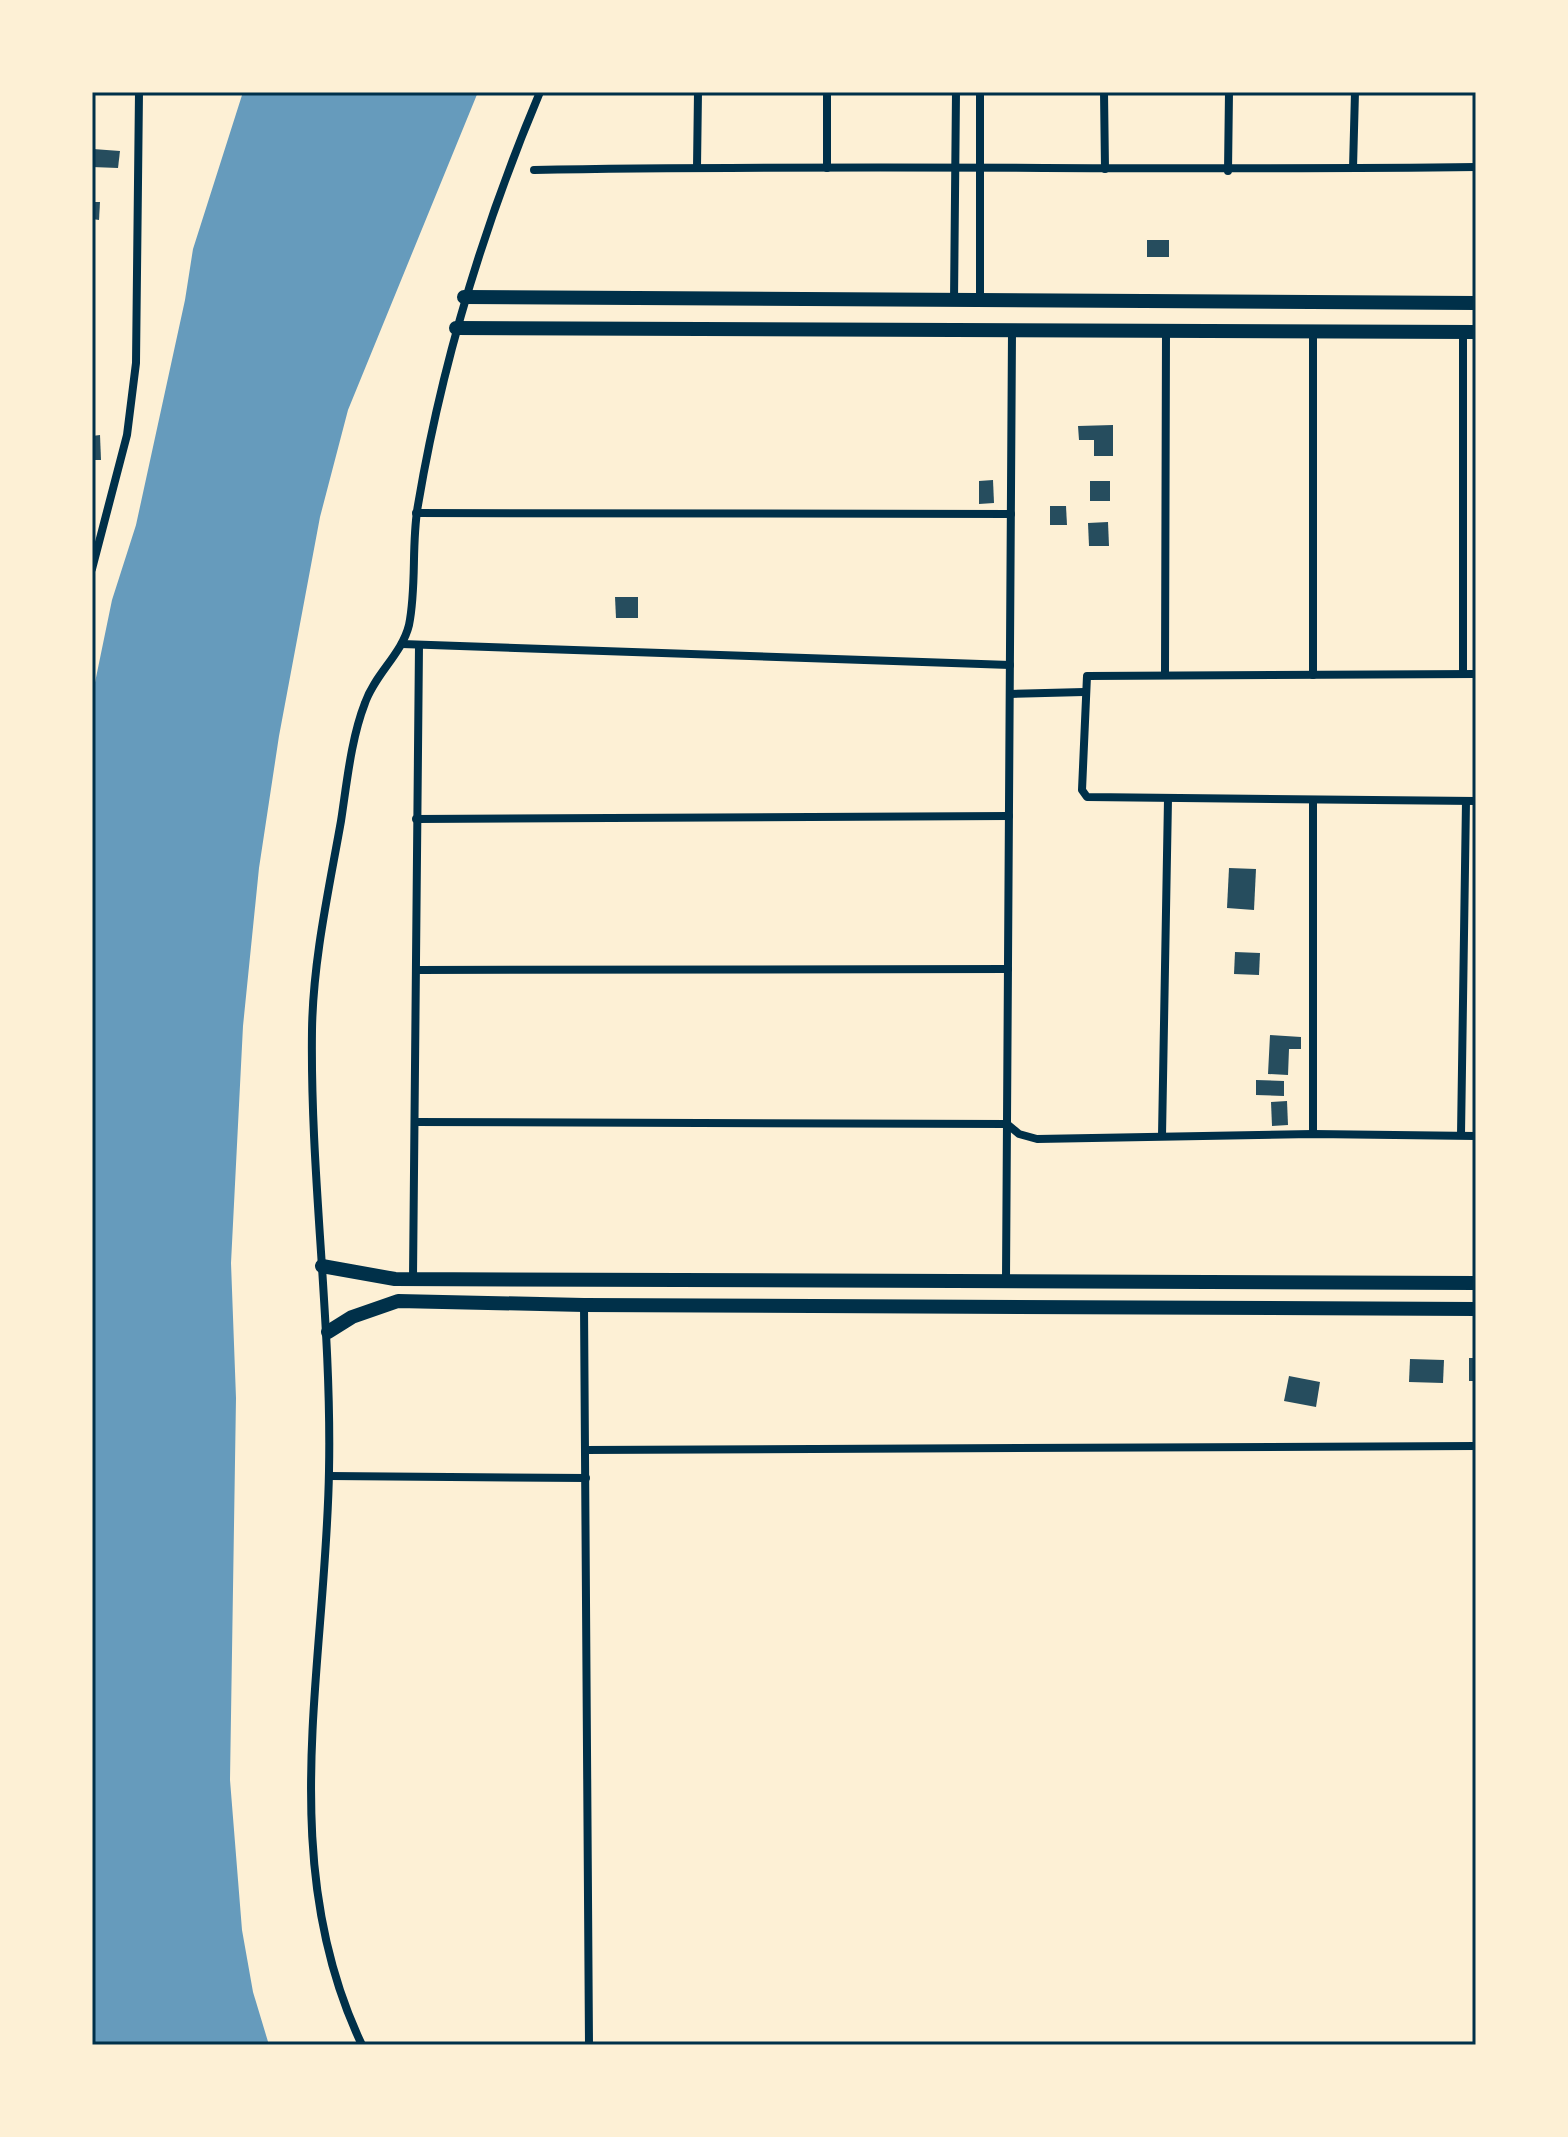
<svg xmlns="http://www.w3.org/2000/svg" width="1568" height="2137" font-family="Jost,sans-serif">
<rect width="100%" height="100%" fill="#fdf0d5"/>
<polygon fill="#669bbc" points="243,92 478,92 348,410 320,517 279,736 259,868 243,1026 231,1263 236,1398 230,1780 242,1930 253,1992 269,2045 92,2045 92,697 112,600 136,525 185,300 193,249"/>
<g fill="#264d5e">
<polygon points="93,149 120,151 118,168 92,167"/>
<polygon points="92,202 100,202 99,220 92,219"/>
<rect x="1147" y="240" width="22" height="17"/>
<polygon points="1113,425 1113,456 1094,456 1094,440 1079,440 1078,426"/>
<polygon points="100,435 101,460 92,460 92,436"/>
<polygon points="993,480 994,503 979,504 979,481"/>
<rect x="1090" y="481" width="20" height="20"/>
<polygon points="1050,506 1066,506 1067,525 1050,525"/>
<polygon points="1108,522 1109,546 1089,546 1088,523"/>
<polygon points="615,597 638,597 638,618 616,618"/>
<polygon points="1229,868 1256,869 1254,910 1227,908"/>
<polygon points="1235,952 1260,953 1259,975 1234,974"/>
<polygon points="1270,1035 1301,1037 1301,1049 1289,1049 1288,1075 1268,1074"/>
<polygon points="1256,1080 1284,1081 1284,1096 1256,1095"/>
<polygon points="1287,1101 1288,1125 1272,1126 1271,1102"/>
<rect x="1469" y="1358" width="7" height="23"/>
<polygon points="1410,1359 1444,1360 1443,1383 1409,1382"/>
<polygon points="1289,1376 1320,1382 1316,1407 1284,1401"/>
</g>
<g fill="none" stroke-linecap="round" stroke-linejoin="round">
<g stroke="#003049" stroke-width="8">
<polyline points="1104,92 1105,169"/>
<polyline points="697,167 698,92"/>
<polyline points="827,168 827,92"/>
<polyline points="1353,168 1355,92"/>
<path d="M534 170C848 164 1162 171 1476 167"/>
<polyline points="1228,171 1229,92"/>
<polyline points="954,301 956,92"/>
<polyline points="980,302 980,92"/>
<polyline points="416,513 1011,514"/>
<polyline points="92,569 127,435 136,363 139,92"/>
<polyline points="402,644 1010,665"/>
<polyline points="1165,673 1166,332"/>
<polyline points="1463,674 1463,333"/>
<polyline points="1476,674 1087,676 1082,790 1087,797 1476,801"/>
<polyline points="1313,675 1313,333"/>
<polyline points="1010,694 1084,692"/>
<polyline points="1313,801 1313,1134"/>
<polyline points="416,819 1009,816"/>
<polyline points="418,970 1008,969"/>
<polyline points="415,1122 1007,1124 1019,1134 1037,1139 1313,1134 1476,1136"/>
<polyline points="1461,1135 1466,801"/>
<polyline points="1162,1136 1168,799"/>
<polyline points="413,1278 419,645"/>
<polyline points="1006,1279 1012,332"/>
<polyline points="584,1305 589,2045"/>
<polyline points="585,1450 1476,1446"/>
<polyline points="329,1476 586,1478"/>
<path d="M362 2045C274 1861 326 1665 329 1471 332 1323 310 1177 312 1030 313 960 329 889 341 821 347 782 351 739 365 703 375 674 402 654 409 625 417 586 411 544 418 505 442 362 484 225 540 92"/>
</g>
<g stroke="#003049" stroke-width="14">
<polyline points="464,297 1476,303"/>
<polyline points="456,328 1476,332"/>
<polyline points="322,1266 395,1279 1476,1283"/>
<polyline points="328,1332 352,1317 398,1301 584,1305 1476,1309"/>
</g>
</g>
<rect width="1568" height="2137" fill="none" stroke="#fdf0d5" stroke-width="188"/>
<rect x="94" y="94" width="1380" height="1949" fill="none" stroke="#003049" stroke-width="3"/>
</svg>
